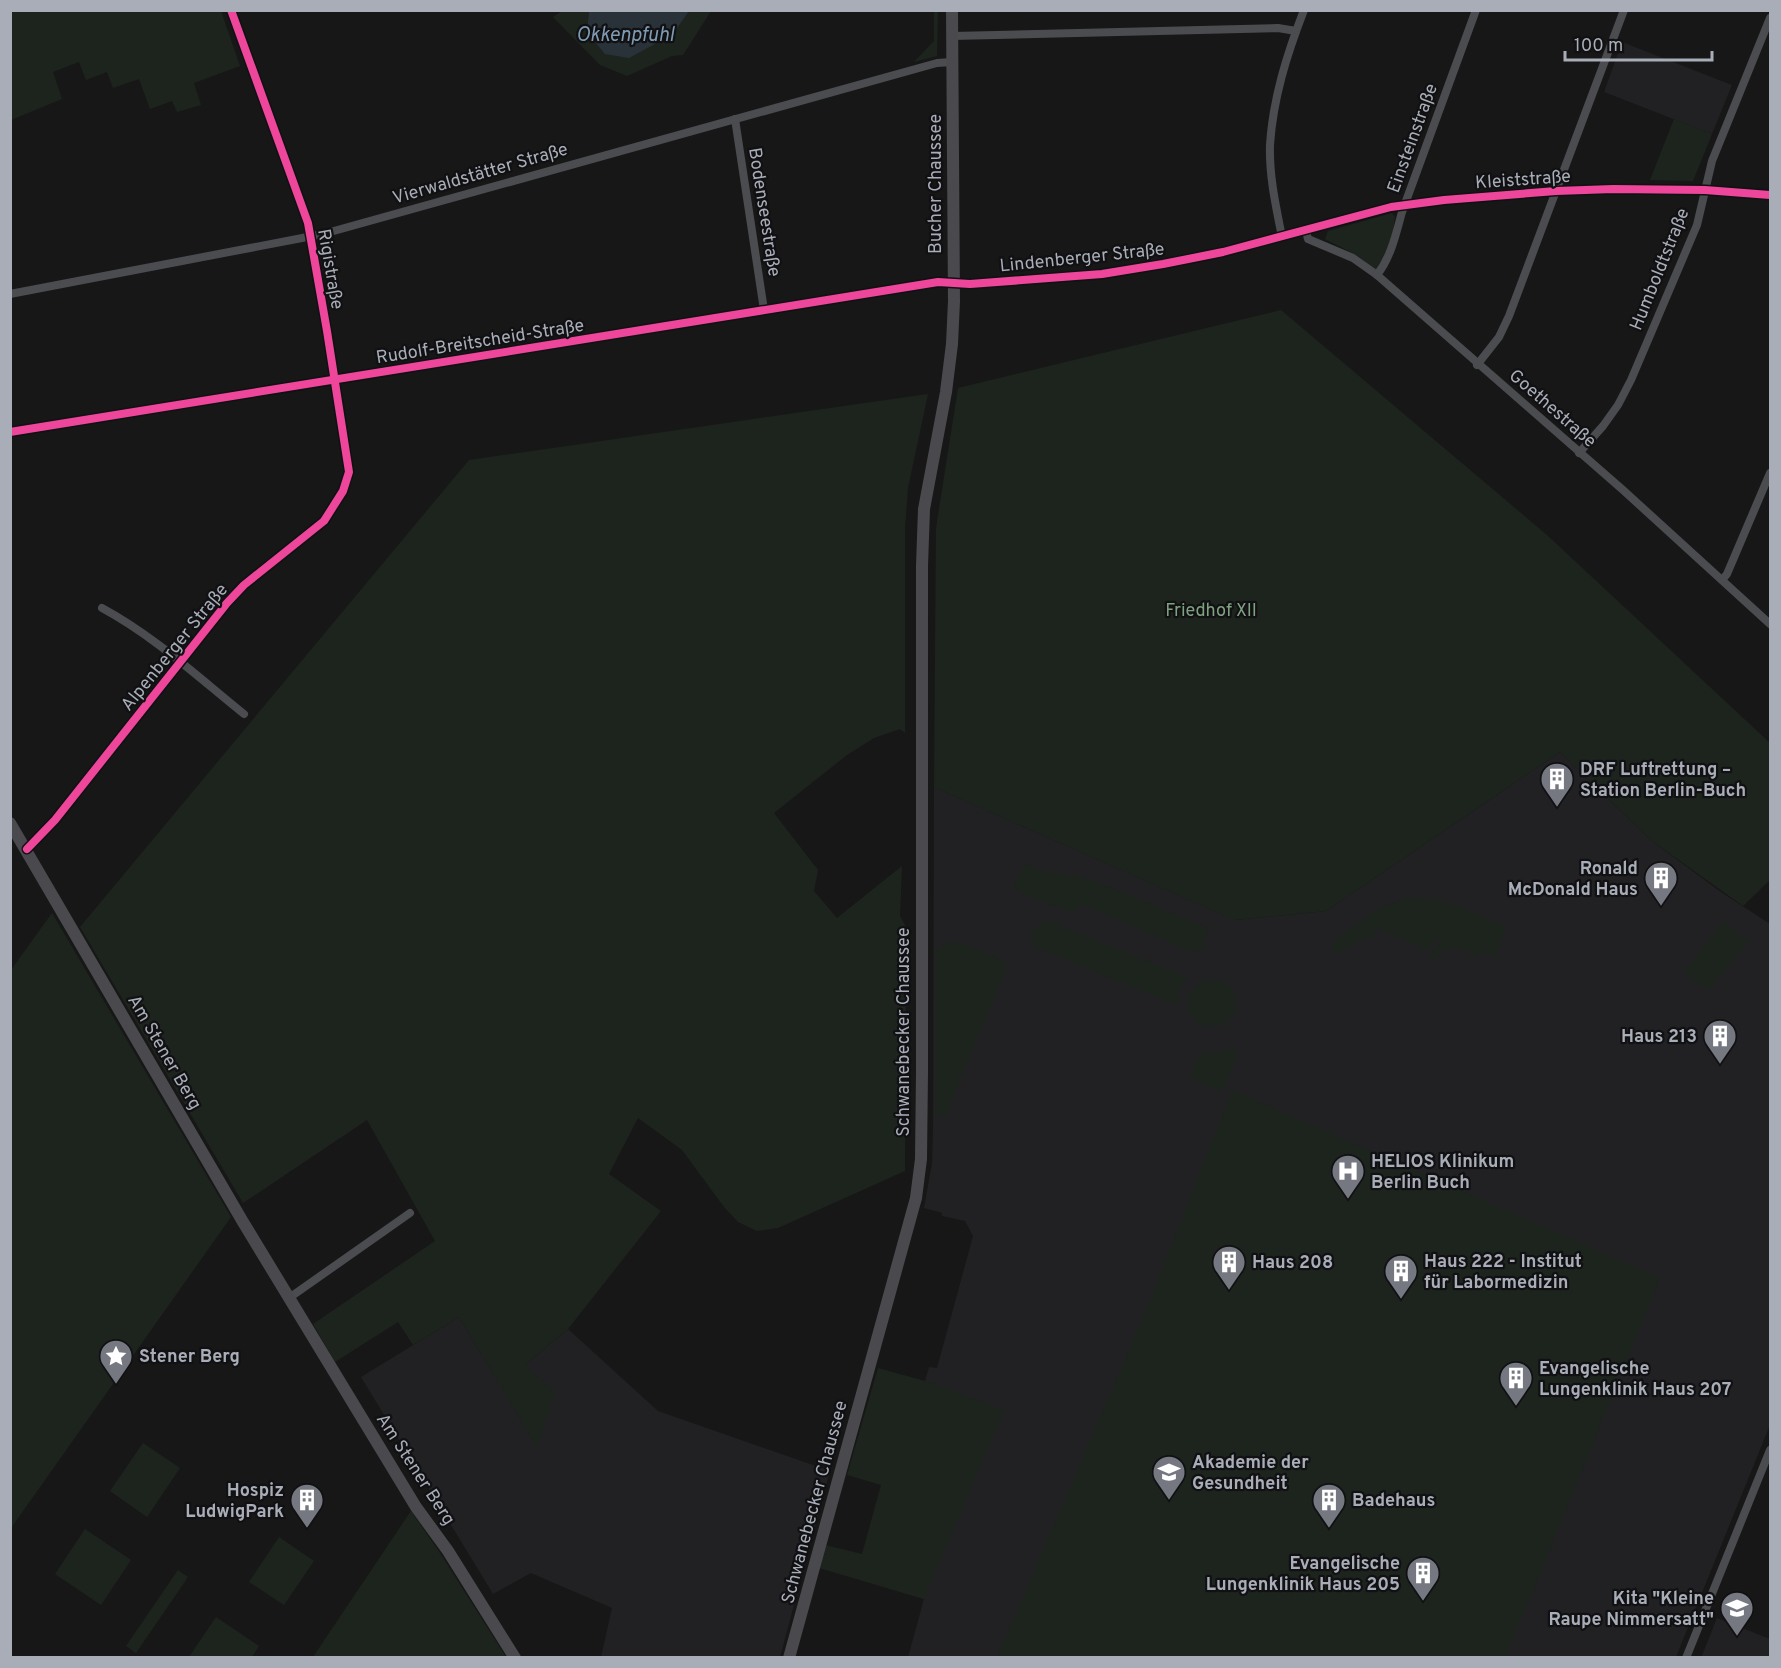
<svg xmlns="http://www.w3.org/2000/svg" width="1781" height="1668" font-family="Overpass,sans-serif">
<rect width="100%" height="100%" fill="#171717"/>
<g fill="#212123">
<polygon points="1622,42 1732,85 1712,134 1604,92"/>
<polygon points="1560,752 1652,841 1721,892 1770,924 1770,1425 1676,1657 908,1657 924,1599 868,1582 923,1381 925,1381 929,1367 937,1368 973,1236 965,1221 942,1216 942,1213 924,1208 932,1163 933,1128 934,787 1235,920 1326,911"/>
<polygon points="459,1317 537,1446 525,1365 568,1329 658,1411 830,1471 780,1657 601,1657 612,1608 531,1573 493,1594 361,1377"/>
<polygon points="1717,1618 1770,1639 1770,1657 1701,1658"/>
</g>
<g fill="#1d241e">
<polygon points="11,10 221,11 240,66 194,83 201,105 177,112 172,101 150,109 139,79 113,88 107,72 86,80 79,62 53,72 62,99 11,120"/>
<polygon points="562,11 589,11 587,32 672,34 689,11 711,11 683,55 672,56 627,76 600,65 553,17"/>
<polygon points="934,11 938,11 937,56 914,62 934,41"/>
<polygon points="1674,119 1712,134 1693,181 1650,180"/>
<path d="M1392 213 1395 217C1393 235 1388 257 1377 272L1358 256 1325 239 1328 231Z"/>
<polygon points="1281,310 1547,535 1770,743 1770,880 1743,906 1652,841 1560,752 1326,911 1234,920 934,787 936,528 958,388"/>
<polygon points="928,394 908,488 905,528 905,733 900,729 874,738 847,755 774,813 818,870 814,891 837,918 902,866 900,916 906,927 905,1171 778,1228 757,1231 738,1222 724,1207 682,1150 638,1118 609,1174 661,1211 568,1329 525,1365 555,1393 537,1447 459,1317 413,1345 398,1322 335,1362 313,1324 435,1241 367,1120 243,1203 80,927 469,460"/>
<polygon points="1026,864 1042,870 1092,880 1208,928 1203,948 1193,952 1081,904 1073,912 1024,895 1013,886"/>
<path d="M1407 898C1442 895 1475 914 1507 927L1495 957 1483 951 1480 957C1468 952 1454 943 1442 952 1437 956 1437 959 1430 959L1437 944 1441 945 1443 941 1437 939 1436 943 1433 942 1430 947 1433 949 1432 951 1378 929 1375 937C1359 934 1351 951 1336 953L1332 950V945L1334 941 1381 907Z"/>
<polygon points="52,913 231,1217 11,1528 11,970"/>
<polygon points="1724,921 1748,941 1708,991 1684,971"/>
<polygon points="1050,922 1187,977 1178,992 1176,1005 1038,948 1033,942 1032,932 1040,923"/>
<polygon points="956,941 1008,963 945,1117 936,1114 936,954 937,948"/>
<circle cx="1212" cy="1003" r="24"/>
<polygon points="1232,1048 1238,1052 1222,1092 1193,1080 1191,1074 1200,1053 1217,1053"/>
<polygon points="1232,1090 1660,1278 1506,1657 997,1657 1150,1301"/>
<polygon points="878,1368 925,1381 1004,1410 924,1599 819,1568 825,1545 862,1554 881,1485 847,1475"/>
<polygon points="143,1443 180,1468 147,1517 110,1491"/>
<polygon points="411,1511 440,1553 506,1657 313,1657"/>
<polygon points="85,1529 131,1560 101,1605 55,1574"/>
<polygon points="279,1537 314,1561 284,1605 249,1582"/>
<polygon points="178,1570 188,1577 136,1653 126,1646"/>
<polygon points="216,1617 259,1646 252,1657 189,1657"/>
</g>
<polygon fill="#2a3239" points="589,11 589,10 689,11 673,34 629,58 605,54 587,32"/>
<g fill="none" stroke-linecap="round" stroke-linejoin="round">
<g stroke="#4b4c50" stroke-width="8">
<polyline points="952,36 1278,28 1296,31"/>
<polyline points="735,119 764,310"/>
<polyline points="1306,231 1308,239 1353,258 1377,275 1623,490 1770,624"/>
<path d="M1282 237C1276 207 1269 176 1270 145 1273 98 1287 54 1304 10"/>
<path d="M1377 275C1391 257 1396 234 1402 212L1476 10"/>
<polyline points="10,294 323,234 937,63 952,62"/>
<polyline points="1477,365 1499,337 1509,316 1624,10"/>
<polyline points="10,432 938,282 970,284 1102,274 1163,264 1223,252 1391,207 1444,200 1556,191 1613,189 1705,190 1770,195"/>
<polyline points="1579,453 1603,426 1618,405 1631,380 1697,225 1712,161 1770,18"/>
<polyline points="1722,580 1727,574 1770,473"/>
<path d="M102 608C154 636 198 677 244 714"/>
<polyline points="27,849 55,820 227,603 244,585 324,521 343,491 349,472 327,331 308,223 231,10"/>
<polyline points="289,1298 410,1213"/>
<polyline points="1686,1658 1770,1450"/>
</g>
<g stroke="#4a4a4e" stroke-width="12">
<polyline points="10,823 243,1222 416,1507 448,1551 515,1658"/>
<polyline points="789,1658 916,1198 921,1159 922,1072 922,566 924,509 946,392 952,344 954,301 952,10"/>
</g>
<g stroke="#111113" stroke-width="11">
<g id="cycleway">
<polyline points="10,432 938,282 970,284 1102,274 1163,264 1223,252 1391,207 1444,200 1556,191 1613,189 1705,190 1770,195"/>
<polyline points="27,849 55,820 227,603 244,585 324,521 343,491 349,472 327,331 308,223 231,10"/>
</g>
</g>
<use href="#cycleway" stroke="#ed469a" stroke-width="8"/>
</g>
<defs>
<g id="building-pin" transform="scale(1.725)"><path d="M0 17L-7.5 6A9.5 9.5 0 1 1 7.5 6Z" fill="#757880" stroke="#111113"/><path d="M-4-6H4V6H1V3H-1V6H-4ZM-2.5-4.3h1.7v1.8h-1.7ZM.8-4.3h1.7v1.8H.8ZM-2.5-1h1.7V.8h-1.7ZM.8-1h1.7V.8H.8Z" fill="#fff"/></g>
<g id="hospital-pin" transform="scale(1.725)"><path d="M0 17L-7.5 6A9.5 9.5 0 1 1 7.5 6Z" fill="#757880" stroke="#111113"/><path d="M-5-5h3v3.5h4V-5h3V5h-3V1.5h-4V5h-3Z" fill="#fff"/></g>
<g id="sight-pin" transform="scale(1.725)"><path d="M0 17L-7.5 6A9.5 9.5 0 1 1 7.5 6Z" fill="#757880" stroke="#111113"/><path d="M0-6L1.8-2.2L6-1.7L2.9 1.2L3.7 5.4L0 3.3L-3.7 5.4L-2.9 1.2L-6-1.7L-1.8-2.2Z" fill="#fff"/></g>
<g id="school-pin" transform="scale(1.725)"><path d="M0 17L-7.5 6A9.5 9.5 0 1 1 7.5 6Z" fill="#757880" stroke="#111113"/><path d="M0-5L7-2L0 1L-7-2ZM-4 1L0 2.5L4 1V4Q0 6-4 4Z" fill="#fff"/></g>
</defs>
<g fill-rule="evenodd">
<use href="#building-pin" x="1557" y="779"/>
<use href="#building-pin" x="1661" y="878"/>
<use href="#building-pin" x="1720" y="1036"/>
<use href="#hospital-pin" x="1348" y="1171"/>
<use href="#building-pin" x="1229" y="1262"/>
<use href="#building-pin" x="1401" y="1271"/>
<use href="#sight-pin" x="116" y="1356"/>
<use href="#building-pin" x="1516" y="1378"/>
<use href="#school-pin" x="1169" y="1472"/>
<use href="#building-pin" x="307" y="1500"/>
<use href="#building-pin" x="1329" y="1500"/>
<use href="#building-pin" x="1423" y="1573"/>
<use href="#school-pin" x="1737" y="1608"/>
</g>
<g text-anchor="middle" stroke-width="4.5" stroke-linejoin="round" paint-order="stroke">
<g font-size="18" fill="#a8adb8" stroke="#111113">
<text transform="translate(1412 138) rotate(-70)" y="6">Einsteinstraße</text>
<text transform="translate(480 173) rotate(-16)" y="6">Vierwaldstätter Straße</text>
<text transform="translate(1523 179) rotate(-4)" y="6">Kleiststraße</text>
<text transform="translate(935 184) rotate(-90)" y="6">Bucher Chaussee</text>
<text transform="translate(765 212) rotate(81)" y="6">Bodenseestraße</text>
<text transform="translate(1082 257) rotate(-6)" y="6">Lindenberger Straße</text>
<text transform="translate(331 269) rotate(80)" y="6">Rigistraße</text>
<text transform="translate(1659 269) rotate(-68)" y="6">Humboldtstraße</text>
<text transform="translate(480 341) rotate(-9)" y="6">Rudolf-Breitscheid-Straße</text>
<text transform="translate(1553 408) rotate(41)" y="6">Goethestraße</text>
<text transform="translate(174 647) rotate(-51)" y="6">Alpenberger Straße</text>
<text transform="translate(903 1032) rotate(-90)" y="6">Schwanebecker Chaussee</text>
<text transform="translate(165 1052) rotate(60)" y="6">Am Stener Berg</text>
<text transform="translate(416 1469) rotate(57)" y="6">Am Stener Berg</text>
<text transform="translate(814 1502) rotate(-75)" y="6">Schwanebecker Chaussee</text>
</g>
<g font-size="18" fill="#7fa381" stroke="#111113">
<text x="1211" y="616">Friedhof XII</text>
</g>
<g font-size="18" font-weight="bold" fill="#a8adb8" stroke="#111113" text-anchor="start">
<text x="1580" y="775">DRF Luftrettung –<tspan x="1580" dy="21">Station Berlin-Buch</tspan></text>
<text x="1638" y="874" text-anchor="end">Ronald<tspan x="1638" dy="21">McDonald Haus</tspan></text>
<text x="1697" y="1042" text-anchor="end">Haus 213</text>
<text x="1371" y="1167">HELIOS Klinikum<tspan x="1371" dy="21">Berlin Buch</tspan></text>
<text x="1424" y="1267">Haus 222 - Institut<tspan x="1424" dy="21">für Labormedizin</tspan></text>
<text x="1252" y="1268">Haus 208</text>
<text x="139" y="1362">Stener Berg</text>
<text x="1539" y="1374">Evangelische<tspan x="1539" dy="21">Lungenklinik Haus 207</tspan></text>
<text x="1192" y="1468">Akademie der<tspan x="1192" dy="21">Gesundheit</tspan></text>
<text x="284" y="1496" text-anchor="end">Hospiz<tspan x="284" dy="21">LudwigPark</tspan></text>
<text x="1352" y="1506">Badehaus</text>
<text x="1400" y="1569" text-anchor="end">Evangelische<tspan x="1400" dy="21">Lungenklinik Haus 205</tspan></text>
<text x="1714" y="1604" text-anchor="end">Kita "Kleine<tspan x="1714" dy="21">Raupe Nimmersatt"</tspan></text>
</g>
<g font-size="20" font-style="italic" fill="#7f9bb3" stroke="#111113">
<text x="625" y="41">Okkenpfuhl</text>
</g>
</g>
<rect width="1781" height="1668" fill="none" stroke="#a8adb8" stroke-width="24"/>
<path d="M1565 51v9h147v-9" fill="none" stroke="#a8adb8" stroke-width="3"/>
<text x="1574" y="51" font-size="18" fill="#a8adb8" stroke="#111113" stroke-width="4.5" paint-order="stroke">100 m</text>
</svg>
